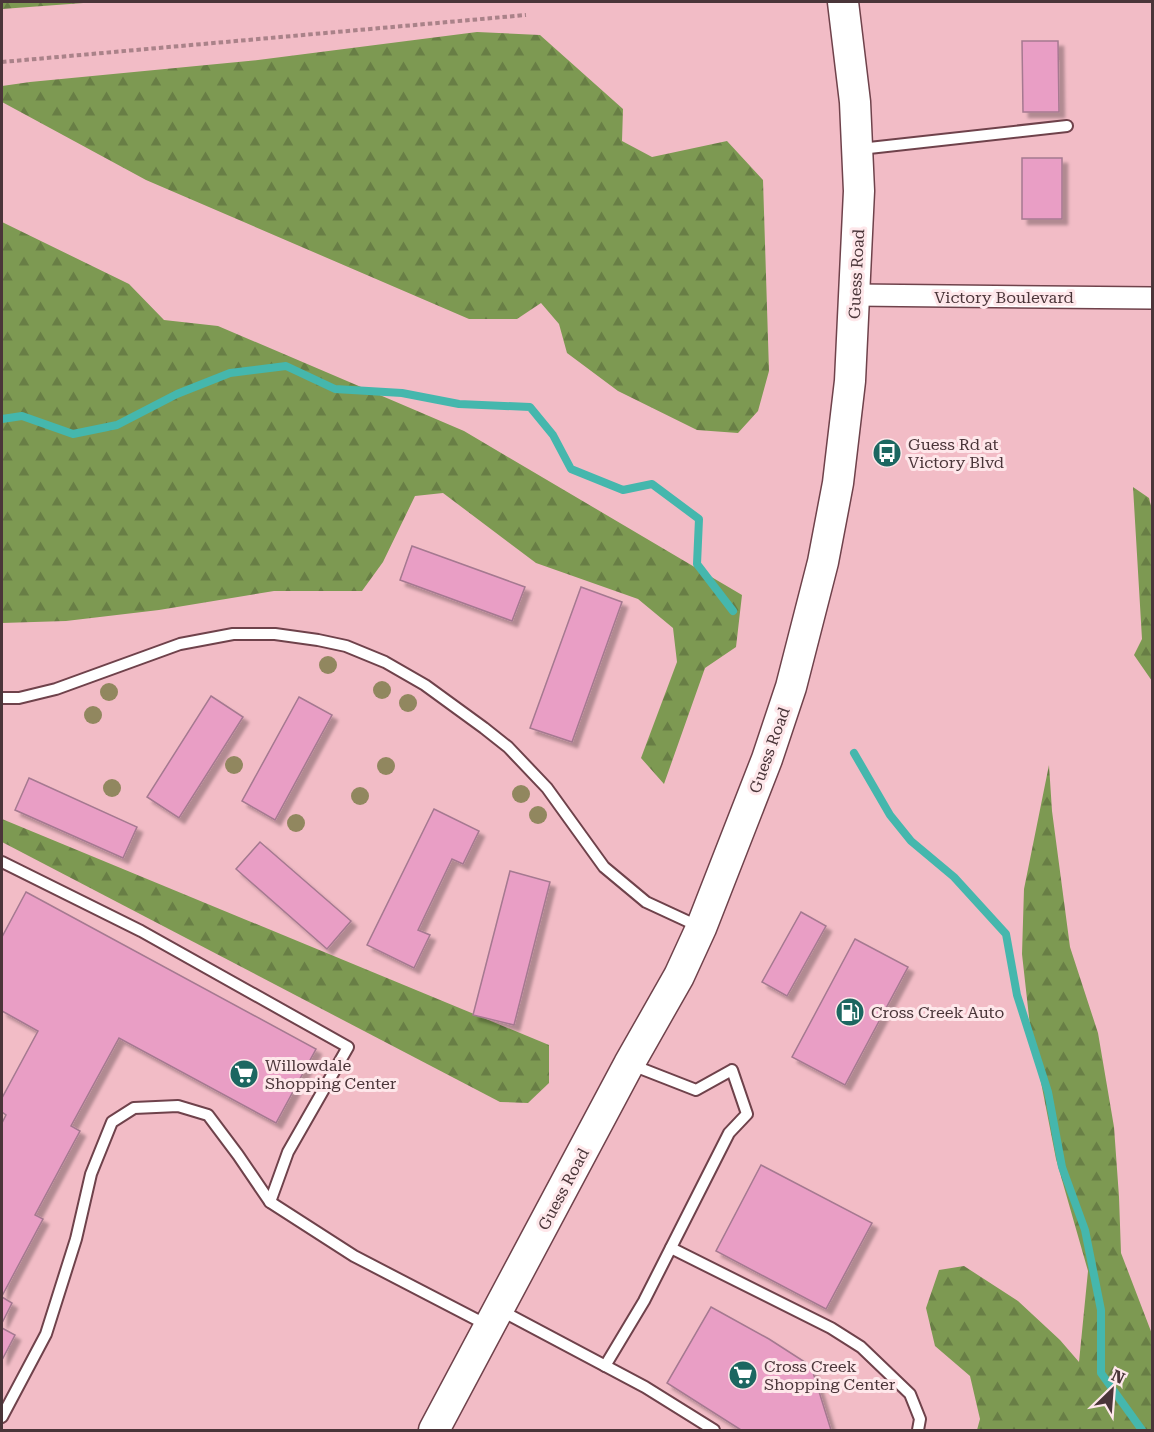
<svg xmlns="http://www.w3.org/2000/svg" width="1154" height="1432" font-family="'Roboto Serif',serif">
<defs>
<pattern id="forest-firs" width="22" height="20" patternUnits="userSpaceOnUse" patternTransform="scale(1.5)"><rect width="22" height="20" fill="#7d9952"/><path d="M5 1l3.5 6h-7zM16 11l3.5 6h-7z" fill="#687e45"/></pattern>
<filter id="shadow"><feDropShadow dx="5.5" dy="5.5" stdDeviation="1.5" flood-color="#0004"/></filter>
</defs>
<rect width="100%" height="100%" fill="#f2bcc6"/>
<g fill="url(#forest-firs)">
<polygon points="2,2 97,2 2,9"/>
<polygon points="477,32 540,35 623,109 622,141 652,157 727,141 763,180 769,371 758,411 738,433 697,430 618,391 567,353 559,324 541,303 517,319 469,319 146,180 2,102 2,86 30,82 258,60"/>
<polygon points="2,222 129,284 164,320 218,326 464,431 742,595 736,647 705,668 664,784 641,758 677,662 673,628 638,599 536,563 443,493 415,496 383,562 362,591 274,591 159,610 66,621 2,623"/>
<polygon points="1133,487 1149,498 1152,510 1152,681 1134,655 1142,639"/>
<polygon points="1049,765 1052,811 1070,947 1098,1033 1114,1127 1119,1197 1121,1253 1152,1334 1152,1430 977,1430 980,1419 970,1376 935,1346 926,1308 939,1270 964,1266 1018,1301 1060,1340 1079,1362 1088,1271 1056,1159 1030,1026 1022,954 1024,889"/>
<polygon points="2,819 549,1045 549,1083 528,1103 500,1102 2,842"/>
</g>
<g fill="none" stroke-linecap="round" stroke-linejoin="round">
<g stroke="#45b7ad" stroke-width="8">
<polyline points="2,419 22,416 73,434 117,425 177,394 230,373 286,366 335,389 402,393 459,404 530,407 553,435 571,469 623,490 652,484 699,519 697,564 733,611"/>
<polyline points="854,753 890,815 911,841 954,877 1006,934 1017,995 1048,1092 1062,1167 1085,1230 1101,1310 1101,1373 1142,1430"/>
</g>
</g>
<g fill="#e99ec5" stroke="#a57990" stroke-width="1.5" filter="url(#shadow)">
<polygon points="1022,41 1058,41 1059,112 1023,112"/>
<rect x="1022" y="158" width="40" height="61"/>
<polygon points="412,546 525,587 512,621 400,580"/>
<polygon points="581,587 622,602 572,742 530,728"/>
<polygon points="211,696 243,717 179,818 147,797"/>
<polygon points="299,697 332,715 275,820 242,801"/>
<polygon points="29,778 137,827 123,858 15,810"/>
<polygon points="434,809 479,831 463,864 452,859 418,930 430,935 414,968 367,945"/>
<polygon points="260,842 351,921 327,949 236,869"/>
<polygon points="510,871 550,882 514,1025 473,1015"/>
<polygon points="26,892 316,1049 276,1123 119,1038 71,1126 80,1131 35,1215 43,1219 2,1296 2,1123 6,1115 2,1112 2,1098 38,1031 2,1011 2,937"/>
<polygon points="801,912 826,926 787,996 762,982"/>
<polygon points="855,939 908,967 845,1085 792,1057"/>
<polygon points="761,1165 872,1223 826,1309 716,1251"/>
<polygon points="2,1297 12,1303 2,1323"/>
<polygon points="711,1307 769,1339 811,1366 831,1430 741,1430 667,1383"/>
<polygon points="2,1328 15,1335 2,1360"/>
</g>
<g fill="none" stroke-linecap="round" stroke-linejoin="round">
<g stroke="#6f424b" stroke-width="14">
<g id="lane">
<polyline points="860,149 1067,126"/>
<polyline points="2,698 19,698 56,689 180,644 233,634 275,634 318,640 346,646 385,662 425,685 484,728 508,747 547,788 604,867 646,902 700,927"/>
<polyline points="2,862 141,931 348,1047 288,1152 270,1202"/>
<polyline points="671,1248 831,1328 861,1347 910,1394 920,1419 918,1430"/>
<polyline points="500,1310 645,1387 714,1430"/>
<polyline points="605,1366 644,1301 729,1133 747,1114 732,1070 696,1090 632,1065"/>
<polyline points="2,1417 46,1334 76,1239 91,1174 112,1122 134,1108 178,1106 208,1115 238,1155 270,1202 354,1256 487,1325"/>
</g>
</g>
<g stroke="#6f424b" stroke-width="24">
<polyline id="street" points="855,295 1152,298"/>
</g>
<g stroke="#6f424b" stroke-width="33">
<polyline id="secondary" points="434,1430 629,1064 679,976 701,928 767,759 791,687 823,562 838,483 850,381 859,191 855,102 843,2"/>
</g>
<polyline stroke="#aa8289" stroke-width="4" stroke-dasharray="4.5 3" stroke-linecap="butt" points="2,62 526,15"/>
<use href="#lane" stroke="#fff" stroke-width="10"/>
<use href="#street" stroke="#fff" stroke-width="21"/>
<use href="#secondary" stroke="#fff" stroke-width="30"/>
</g>
<g fill="#91875f">
<circle cx="328" cy="665" r="9"/>
<circle cx="382" cy="690" r="9"/>
<circle cx="109" cy="692" r="9"/>
<circle cx="408" cy="703" r="9"/>
<circle cx="93" cy="715" r="9"/>
<circle cx="234" cy="765" r="9"/>
<circle cx="386" cy="766" r="9"/>
<circle cx="112" cy="788" r="9"/>
<circle cx="521" cy="794" r="9"/>
<circle cx="360" cy="796" r="9"/>
<circle cx="538" cy="815" r="9"/>
<circle cx="296" cy="823" r="9"/>
</g>
<defs>
<g id="bus-disc" transform="scale(1.5)"><circle r="9.5" fill="#1c6761" stroke="#fee7ea"/><path d="M-5-6H5V4H4V6H2V4H-2V6H-4V4H-5ZM-3.5-4V0h7V-4ZM-3.5 1.2v1.5H-2V1.2ZM2 1.2v1.5H3.5V1.2Z" fill="#fff"/></g>
<g id="fuel-disc" transform="scale(1.5)"><circle r="9.5" fill="#1c6761" stroke="#fee7ea"/><path d="M-5.5-6h7V0h2V4h1.3V-2.5L3-4.5l.8-.8L6-3V5H2.5V1h-1V6h-7ZM-4.2-4.7v3.2H.2V-4.7Z" fill="#fff"/></g>
<g id="supermarket-disc" transform="scale(1.5)"><circle r="9.5" fill="#1c6761" stroke="#fee7ea"/><path d="M-6-5.5h2.5l.6 2H6L4.5 2H-2.5L-4.4-4H-6ZM-1.5 3.2a1.3 1.3 0 1 0 .1 0ZM3 3.2a1.3 1.3 0 1 0 .1 0Z" fill="#fff"/></g>
</defs>
<g fill-rule="evenodd">
<use href="#bus-disc" x="887" y="453"/>
<use href="#fuel-disc" x="850" y="1012"/>
<use href="#supermarket-disc" x="244" y="1074"/>
<use href="#supermarket-disc" x="743" y="1375"/>
</g>
<g text-anchor="middle" stroke-width="6" stroke-linejoin="round" paint-order="stroke">
<g font-size="16" fill="#4a3539" stroke="#fee7ea">
<text transform="translate(856 274) rotate(-87)" y="6">Guess Road</text>
<text x="1004" y="303">Victory Boulevard</text>
<text transform="translate(769 750) rotate(-70)" y="6">Guess Road</text>
<text transform="translate(563 1189) rotate(-62)" y="6">Guess Road</text>
</g>
<g font-size="16" fill="#4a3539" stroke="#fee7ea" text-anchor="start">
<text x="908" y="450">Guess Rd at<tspan x="908" dy="18">Victory Blvd</tspan></text>
<text x="871" y="1018">Cross Creek Auto</text>
<text x="265" y="1071">Willowdale<tspan x="265" dy="18">Shopping Center</tspan></text>
<text x="764" y="1372">Cross Creek<tspan x="764" dy="18">Shopping Center</tspan></text>
</g>
</g>
<rect width="1154" height="1432" fill="none" stroke="#4a3539" stroke-width="6"/>
<g transform="translate(1112 1390) rotate(25)" stroke="#fee7ea" stroke-width="4.5" paint-order="stroke">
<path d="M0-4.5L10 22L0 15L-10 22Z" fill="#4a3539"/>
<text y="-9" font-size="16" font-weight="bold" text-anchor="middle" fill="#4a3539">N</text>
</g>
</svg>
